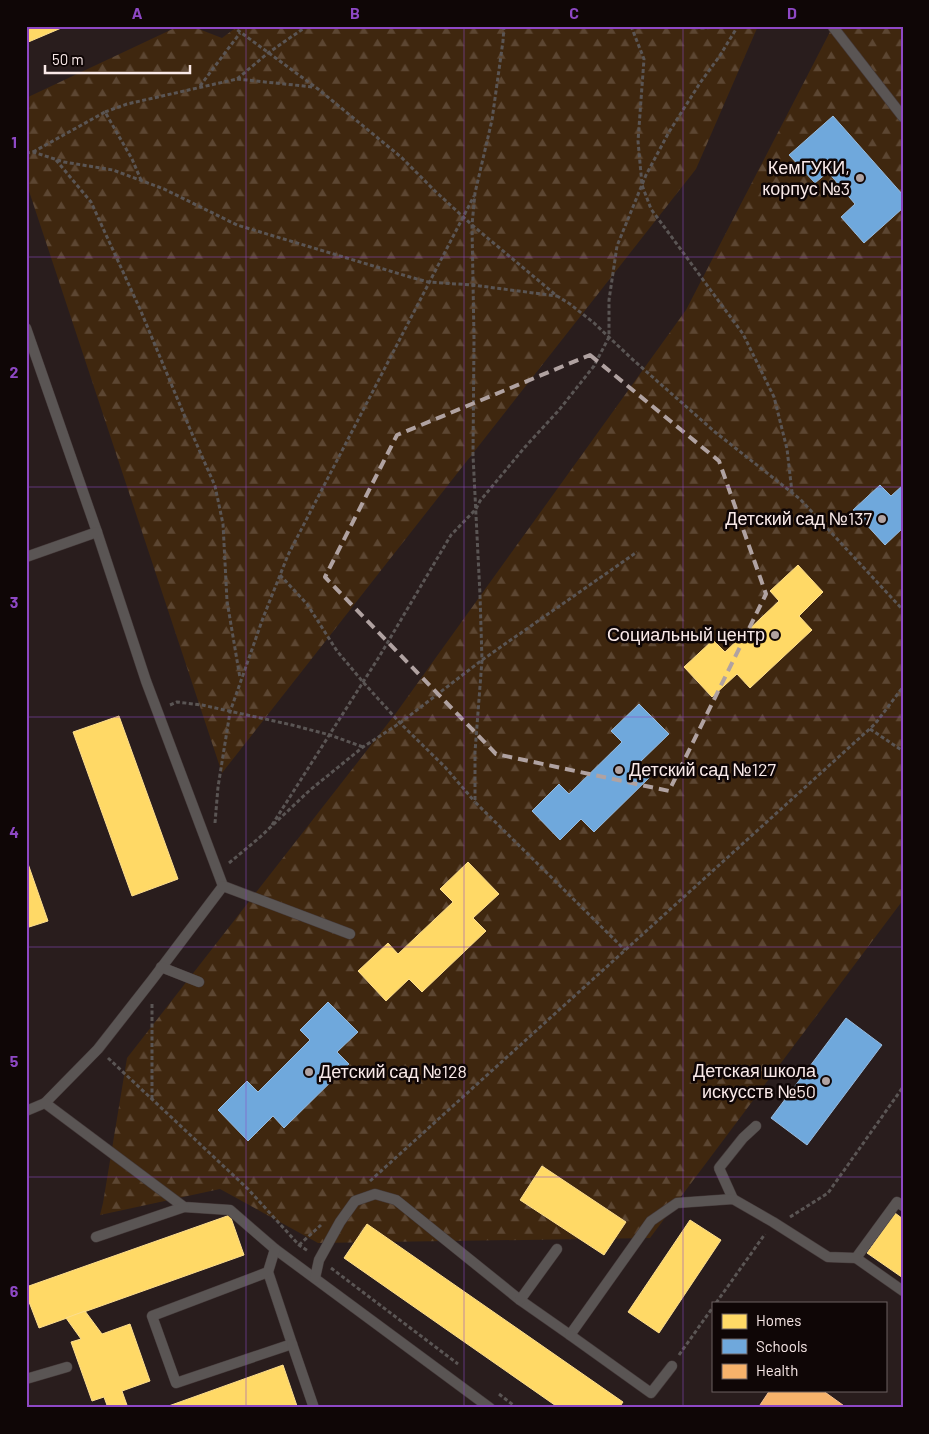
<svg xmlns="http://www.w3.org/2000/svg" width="929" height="1434" font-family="Barlow,sans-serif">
<defs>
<pattern id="forest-firs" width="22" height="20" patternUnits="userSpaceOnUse" patternTransform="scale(1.25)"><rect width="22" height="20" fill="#3f270f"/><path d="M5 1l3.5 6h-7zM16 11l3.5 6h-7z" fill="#5c4632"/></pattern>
</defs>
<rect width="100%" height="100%" fill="#291d1d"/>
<g fill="url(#forest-firs)">
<polygon points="179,26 191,26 222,38 238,26 758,26 696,169 222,773 26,182 26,98"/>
<polygon points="833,26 903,26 903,900 650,1238 318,1243 220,1189 100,1215 103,1203 127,1058 396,713 686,310"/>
</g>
<g fill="#ffd966" stroke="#fdde8d">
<polygon points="26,26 66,26 26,43"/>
<polygon points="798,565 823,592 799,616 812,630 750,688 737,674 712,697 684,667 713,640 725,652 779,601 770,591"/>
<polygon points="119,716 178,879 132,896 73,732"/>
<polygon points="26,858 48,921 26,928"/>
<polygon points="468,862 499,894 473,918 486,931 422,992 409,979 386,1001 358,971 388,943 398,954 453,902 440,889"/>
<polygon points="542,1166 626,1222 604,1255 520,1200"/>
<polygon points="895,1213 903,1219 903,1278 867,1253"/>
<polygon points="230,1215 244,1255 39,1328 26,1294 26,1287"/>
<polygon points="690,1220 721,1240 659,1333 628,1312"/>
<polygon points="367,1224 623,1402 619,1408 559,1408 344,1258"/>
<polygon points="85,1311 102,1334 130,1324 150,1381 122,1391 128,1408 108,1408 104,1397 92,1401 71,1342 81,1339 66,1318"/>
<polygon points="283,1365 297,1406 293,1408 163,1408"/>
</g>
<g fill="#6fa8dc" stroke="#98bce0">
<polygon points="833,116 903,195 903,208 864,243 841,217 855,204 828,172 815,183 789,155"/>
<polygon points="880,485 891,496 903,485 903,528 885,545 853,510"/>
<polygon points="639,704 669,734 638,764 651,776 594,832 581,819 560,840 532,811 559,784 569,794 622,742 611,731"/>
<polygon points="328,1002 358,1032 337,1052 349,1064 284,1128 273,1116 248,1141 218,1110 247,1081 258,1092 310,1040 300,1030"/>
<polygon points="846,1018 882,1045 807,1145 771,1118"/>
</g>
<polygon fill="#f6b26b" stroke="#f7c290" points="770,1390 822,1390 847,1408 758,1408"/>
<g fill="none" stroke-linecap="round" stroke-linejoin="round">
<g stroke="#453a3a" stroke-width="11">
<g id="lane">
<polyline points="833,27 903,117"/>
<polyline points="26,328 97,532"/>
<polyline points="26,557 97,532 146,681 223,886 152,980 98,1049 45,1103"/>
<polyline points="223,886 350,934"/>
<polyline points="161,967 199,982"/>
<polyline points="26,1111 45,1103 184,1207 230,1210 275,1249 490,1408"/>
<polyline points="733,1199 719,1168 743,1138 756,1126"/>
<polyline points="903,1206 897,1202 856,1258 903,1291"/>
<polyline points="96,1237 184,1207"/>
<polyline points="268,1272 292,1344 176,1383 152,1316 268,1272 275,1249"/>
<polyline points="315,1278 319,1260 340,1222 355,1201 375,1194 396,1200 520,1300 570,1335 651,1221 677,1203 733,1199 773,1222 828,1257 856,1258"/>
<polyline points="520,1300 557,1249"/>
<polyline points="570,1335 651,1393 672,1366"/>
<polyline points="292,1344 314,1408"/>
<polyline points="26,1379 67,1367"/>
</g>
</g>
<g stroke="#5a5554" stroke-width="3" stroke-dasharray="4 2.5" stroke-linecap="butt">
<polyline points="232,26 318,89 401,157 435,191 472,225 557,296 570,304 594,323 631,358 715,432 800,499 903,610"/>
<polyline points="504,26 503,41 492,120 475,193 472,225 474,339 473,455 480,595 482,660 475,752 475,802 625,950"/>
<polyline points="631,26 644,59 638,141 642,185 651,209 743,334 774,397 787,449 792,492"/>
<polyline points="642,26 703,28 729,26"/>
<polyline points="787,26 820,27"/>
<polyline points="237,79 313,87"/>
<polyline points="200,86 240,33"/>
<polyline points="105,112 127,104 237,79 268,53 307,26"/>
<polyline points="33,152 105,112 132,159 141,180"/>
<polyline points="26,153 33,152 64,162 113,170 164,189 237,225 410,277 428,282 472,285 557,296"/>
<polyline points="56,160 91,202 140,309 190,429 215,486 223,524 227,601 240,678"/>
<polyline points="280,575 307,604 337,651 363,682 400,723 445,767 475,802"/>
<polyline points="170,705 177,702 202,705 292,725 330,735 363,747"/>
<polyline points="870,729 903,751"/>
<polyline points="215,823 218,787 230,712 263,618 288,555 474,196"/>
<polyline points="272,825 379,657 451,535 476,509 480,501 525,447 559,410 594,366 609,337 609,300 617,246 646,175 669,132 700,83 719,57 738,26"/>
<polyline points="229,863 259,838 310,790 363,747 400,723 482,660 637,552"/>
<polyline points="108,1058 248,1189 299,1245 308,1251"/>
<polyline points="152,1099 152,1003"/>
<polyline points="370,1181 875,724 903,687"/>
<polyline points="790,1217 828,1193 903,1087"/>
<polyline points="299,1245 321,1225"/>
<polyline points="331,1268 458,1364"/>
<polyline points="716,1303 765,1234"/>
<polyline points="679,1355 713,1307"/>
<polyline points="499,1394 517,1408"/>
</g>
<use href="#lane" stroke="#5a5554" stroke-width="10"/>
</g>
<path fill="none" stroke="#b0a2a1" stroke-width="4" stroke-dasharray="10 6" stroke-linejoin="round" d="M590 355 719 461 766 594 669 791 496 754 325 577 397 435Z"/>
<path fill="none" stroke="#8e48c5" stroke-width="1" stroke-opacity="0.55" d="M246 26V1408M464 26V1408M683 26V1408M26 257H903M26 487H903M26 717H903M26 947H903M26 1177H903"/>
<g fill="#b0a2a1" stroke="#0f0606" stroke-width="2">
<circle cx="860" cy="178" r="5"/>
<circle cx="882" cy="519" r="5"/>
<circle cx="775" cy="635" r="5"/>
<circle cx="619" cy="770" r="5"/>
<circle cx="309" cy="1072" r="5"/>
<circle cx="826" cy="1081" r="5"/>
</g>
<g text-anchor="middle" stroke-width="5" stroke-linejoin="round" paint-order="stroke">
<g font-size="18" fill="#f9e9e8" stroke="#0f0606" text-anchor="end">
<text x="850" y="174">КемГУКИ,<tspan x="850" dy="21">корпус №3</tspan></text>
<text x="872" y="525">Детский сад №137</text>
<text x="765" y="641">Социальный центр</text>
<text x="629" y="776" text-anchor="start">Детский сад №127</text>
<text x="816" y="1077">Детская школа<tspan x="816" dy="21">искусств №50</tspan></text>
<text x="319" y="1078" text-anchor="start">Детский сад №128</text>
</g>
</g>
<rect width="929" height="1434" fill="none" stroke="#0f0606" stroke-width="55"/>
<rect x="712" y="1302" width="175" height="90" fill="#0f0606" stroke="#6d6160"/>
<rect x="722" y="1314" width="25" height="15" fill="#ffd966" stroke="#6d6160"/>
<text x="756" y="1326" font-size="15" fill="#f9e9e8">Homes</text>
<rect x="722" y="1339" width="25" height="15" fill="#6fa8dc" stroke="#6d6160"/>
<text x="756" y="1352" font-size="15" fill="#f9e9e8">Schools</text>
<rect x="722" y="1364" width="25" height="15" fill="#f6b26b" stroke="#6d6160"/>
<text x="756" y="1376" font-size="15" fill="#f9e9e8">Health</text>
<path d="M45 65v8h145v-8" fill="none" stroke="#f9e9e8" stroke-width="2.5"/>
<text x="52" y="65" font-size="15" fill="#f9e9e8" stroke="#0f0606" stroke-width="4" paint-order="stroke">50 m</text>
<rect x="28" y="28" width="874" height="1378" fill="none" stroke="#8e48c5" stroke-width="2"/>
<g font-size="16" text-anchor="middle" font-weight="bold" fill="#8e48c5">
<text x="137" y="19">A</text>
<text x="355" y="19">B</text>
<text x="574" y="19">C</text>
<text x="792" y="19">D</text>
<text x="14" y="148">1</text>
<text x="14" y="378">2</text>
<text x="14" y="608">3</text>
<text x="14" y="838">4</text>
<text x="14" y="1067">5</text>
<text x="14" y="1297">6</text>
</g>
</svg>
